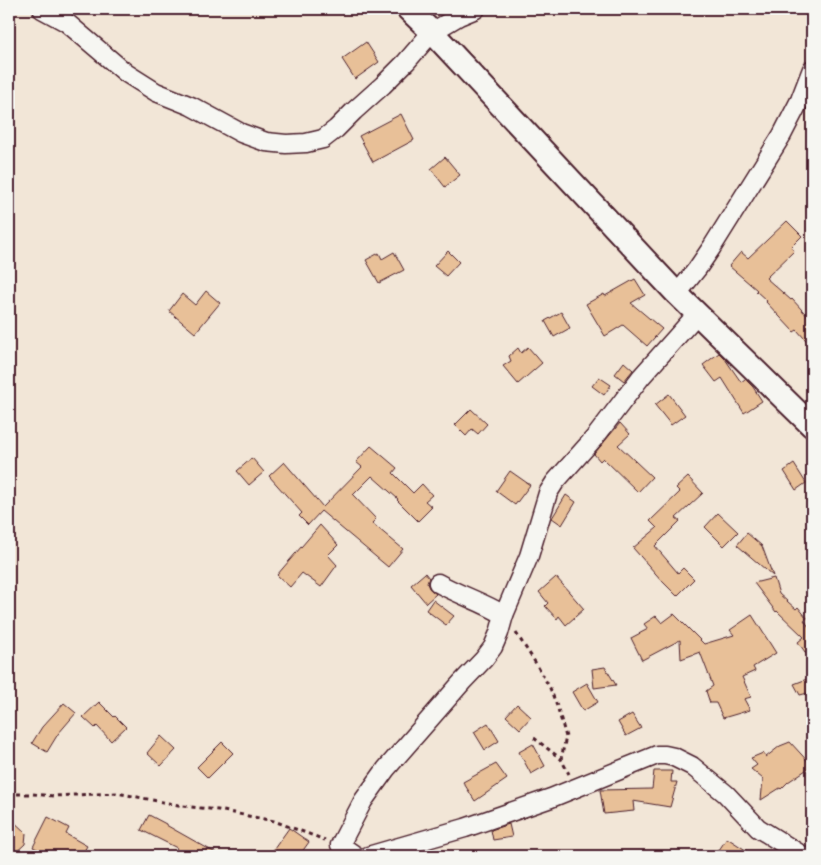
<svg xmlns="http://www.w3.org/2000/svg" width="821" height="865" font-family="'Indie Flower',sans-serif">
<rect width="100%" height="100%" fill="#f2e6d7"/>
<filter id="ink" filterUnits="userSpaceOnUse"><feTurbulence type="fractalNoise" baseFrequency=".02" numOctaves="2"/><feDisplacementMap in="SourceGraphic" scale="10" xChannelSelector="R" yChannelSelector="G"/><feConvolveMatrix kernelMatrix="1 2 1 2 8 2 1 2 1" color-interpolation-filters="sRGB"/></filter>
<g filter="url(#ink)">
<g fill="#e8c098" stroke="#4a1f2b">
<polygon points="366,42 379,62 355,79 342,59"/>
<polygon points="401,114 414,140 373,162 359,136"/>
<polygon points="445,157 460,175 445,187 431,169"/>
<polygon points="787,221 802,236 791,247 794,251 766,278 791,300 792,299 812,321 812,347 797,330 794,332 766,302 767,301 756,291 757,290 729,266 741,252 748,258"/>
<polygon points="448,251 459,262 446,276 434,266"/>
<polygon points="394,252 404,270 379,283 366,260 379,253 382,259"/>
<polygon points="635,279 645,295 631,303 662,329 647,346 623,325 605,336 586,304 604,294 605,296"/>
<polygon points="206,291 220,303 195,333 169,311 182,294 195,305"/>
<polygon points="561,312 570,328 554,337 545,321"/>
<polygon points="528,347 542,363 518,384 503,366 511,361 509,356 518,348 521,353"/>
<polygon points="719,353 725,359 741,382 745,379 753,387 762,401 744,413 722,378 716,382 703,365"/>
<polygon points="624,362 633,370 624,381 615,374"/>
<polygon points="599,377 611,385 604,395 592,386"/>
<polygon points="669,394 685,415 671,425 655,405"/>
<polygon points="471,409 487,424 478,434 472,429 466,436 455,425"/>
<polygon points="620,423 630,434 618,445 652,477 638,492 603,458 600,461 594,454"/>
<polygon points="371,446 397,468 393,473 413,493 422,484 432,495 425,501 432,507 418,521 397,500 398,499 372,476 353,495 376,519 372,523 403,549 388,567 321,511 308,525 299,516 302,513 269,476 284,462 323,507 362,467 356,462"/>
<polygon points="252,458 264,472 249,485 237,471"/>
<polygon points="794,464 806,483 796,490 784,471"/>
<polygon points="510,471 530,485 515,505 496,491"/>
<polygon points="688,477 703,493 676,518 680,521 655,546 678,573 683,568 694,579 677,596 663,582 633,548 657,528 650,521 680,492 676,488"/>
<polygon points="566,495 576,502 562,525 552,518"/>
<polygon points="718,513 738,532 724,546 705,527"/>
<polygon points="320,525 338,545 328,555 337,565 321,587 302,573 290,587 277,575"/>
<polygon points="747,533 762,546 773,576 737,545"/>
<polygon points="425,573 429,578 427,583 429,588 436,594 426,603 411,585"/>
<polygon points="556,577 584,609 566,625 559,616 557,619 545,606 548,603 539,592"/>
<polygon points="774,578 779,594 796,609 798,607 807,618 804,620 812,631 812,662 798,642 804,637 777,611 776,612 754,583"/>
<polygon points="433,600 454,616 446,625 426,610"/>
<polygon points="674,614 704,644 734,635 730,630 752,615 776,653 753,667 755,671 742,677 751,697 744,699 750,710 723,718 716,703 710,703 706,691 713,686 700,652 681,659 680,640 642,660 631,638 648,629 644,624 656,616 662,623"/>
<polygon points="605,667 616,685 594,688 592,669"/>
<polygon points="812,677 812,692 800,695 794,684"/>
<polygon points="587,683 598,702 583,711 572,692"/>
<polygon points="99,702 114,717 115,716 126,727 111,741 97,726 95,728 83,717"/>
<polygon points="64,703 76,713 58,734 47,752 32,743 42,727"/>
<polygon points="517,704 531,717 520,729 506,716"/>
<polygon points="632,714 641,728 626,736 618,722"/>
<polygon points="488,723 499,741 485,750 474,732"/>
<polygon points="161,736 176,750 161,766 147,753"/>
<polygon points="222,742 233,753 208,778 197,767"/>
<polygon points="790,742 812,766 788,782 781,789 780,788 761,800 763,779 751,769 757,765 751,758 763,753 766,757 780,746"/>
<polygon points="533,744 545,766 531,774 519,752"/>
<polygon points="496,764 507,779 475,801 463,782"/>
<polygon points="654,771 672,771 671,782 677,782 670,807 633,801 634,811 604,814 600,790 652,789"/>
<polygon points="149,815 166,824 166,825 221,856 172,856 177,848 141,830"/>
<polygon points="9,817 26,833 25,844 12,856 9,856"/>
<polygon points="48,817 69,828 66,834 87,846 81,856 52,856 33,847"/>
<polygon points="509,824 512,837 493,840 491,830"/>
<polygon points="289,828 309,842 299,856 269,856"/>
<polygon points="727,838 755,856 715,856"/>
</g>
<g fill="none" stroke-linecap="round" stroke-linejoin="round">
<g stroke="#4a1f2b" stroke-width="21">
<g id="minor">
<polyline points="42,9 66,22 126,73 156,92 191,106 241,133 266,142 286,144 306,143 323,139 336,129 354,111 383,85 406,62 432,32 459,16 476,9"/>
<polyline points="677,294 697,269 712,247 782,135 800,100 812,69"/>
<path d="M438 583C459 595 483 602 504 615"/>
<polyline points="356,856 340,845 363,801 386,769 462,682 484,659 493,647 499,633 504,615 529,556 548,493 555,482 596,436 641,377 698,313"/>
<polyline points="368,856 465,828 551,798 657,755 665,755 674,757 692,766 726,794 758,828 803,856"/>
</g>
</g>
<g stroke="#4a1f2b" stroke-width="26">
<polyline id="tertiary" points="408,9 432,32 677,294 812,426"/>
</g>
<g stroke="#4a1f2b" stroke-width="3" stroke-dasharray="4 4" stroke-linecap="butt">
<polyline points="516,633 535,662 550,688 558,709 566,737 561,759"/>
<polyline points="534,738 561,759 569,774"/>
<polyline points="9,794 33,794 54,796 117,793 183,806 218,810 274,821 325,840"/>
</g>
<use href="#minor" stroke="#f6f6f2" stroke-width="18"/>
<use href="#tertiary" stroke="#f6f6f2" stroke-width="22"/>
</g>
</g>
<rect width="821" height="865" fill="none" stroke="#f6f6f2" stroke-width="30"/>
<rect x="15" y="15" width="791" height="835" fill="none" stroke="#4a1f2b" stroke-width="2" filter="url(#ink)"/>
</svg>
